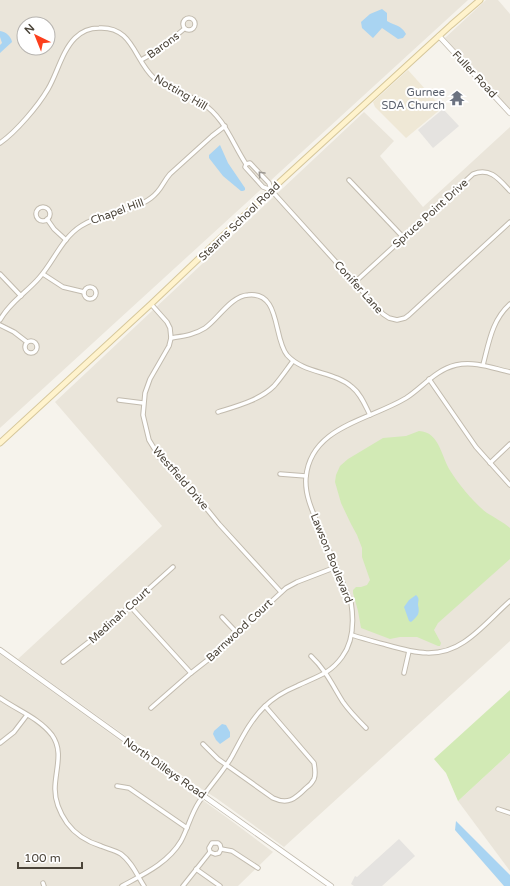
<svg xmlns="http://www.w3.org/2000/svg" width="510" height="886" font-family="'Varela Round',sans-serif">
<rect width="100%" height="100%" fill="#f6f3ec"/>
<g fill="#eae5da" fill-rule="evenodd">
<path d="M0 0H468L0 428ZM24 24H48V48H24Z"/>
<polygon points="486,0 498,0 510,14 510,109 445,38"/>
<polygon points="364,112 394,141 380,156 423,207 510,127 510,641 284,847 216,798 194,784 148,752 18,659 162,526 55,402"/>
<polygon points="0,654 233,822 273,852 238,886 0,886"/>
<polygon points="510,753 510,871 458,801"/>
</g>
<polygon fill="#efe8d6" points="408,70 442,108 406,138 375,107 373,102"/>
<g fill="#d2eab5">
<path d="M419 431C440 432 441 457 451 472 459 485 475 504 487 513 495 518 503 522 510 528V559L438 623 434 630 441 643 440 646H438L417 637H400L390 639 361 628 358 611 353 593V590L356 587H361L367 585 370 580 362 557V548L357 535 351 524 341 503 335 482 336 475 340 466 348 459 383 438 406 436Z"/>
<polygon points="510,690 510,753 458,801 446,773 434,759"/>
</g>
<g fill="#e5e3e0">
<polygon points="443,109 459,126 433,148 418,130"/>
<polygon points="399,839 415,856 382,886 354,886 351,884 355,876 357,877"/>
</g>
<g fill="#a9d4f2">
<path d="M382 9 387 13V21C396 26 401 25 406 34L403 38 398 39 382 28 373 38 362 28 361 22 370 14Z"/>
<path d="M0 31C6 32 11 36 12 42L0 53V45L2 43 0 37Z"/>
<polygon points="220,145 228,163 245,188 245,190 243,191 241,191 223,176 209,158 209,155"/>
<path d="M416 595C420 599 418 600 418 605 420 614 418 616 411 622L409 621 404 607 409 600Z"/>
<polygon points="222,724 226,725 230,732 230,737 220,744 216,740 213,734 214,731"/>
<polygon points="456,821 510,875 510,886 504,886 455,830"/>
</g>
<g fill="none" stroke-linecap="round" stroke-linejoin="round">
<g stroke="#c2bbae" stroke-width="5.5">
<g id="minor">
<circle cx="189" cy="24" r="6"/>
<polyline points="141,60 159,50 184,29"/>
<path d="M0 143C16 132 38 106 48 89 57 74 62 51 75 38 81 32 90 28 99 28 133 26 134 60 154 78 168 90 187 93 202 103 225 118 232 143 246 164L245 167 263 187 271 190"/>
<polyline points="246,164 250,163 269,183 271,190 383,314 389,318 397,320 405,318 409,315 510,222"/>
<polyline points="349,180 403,237"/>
<circle cx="43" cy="214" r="7"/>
<polyline points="47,219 54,229 66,240"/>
<polyline points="0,274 21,296"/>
<polyline points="43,274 63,287 84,292"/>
<path d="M354 283 473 174C490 167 499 179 510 191"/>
<circle cx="90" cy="293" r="6"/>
<polyline points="151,304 167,322 170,328 171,338 169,346 150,379 145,393 143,415 149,440 160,458 189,487 219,524 281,592"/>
<path d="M0 320C9 303 27 292 39 278 54 261 62 238 81 226 102 212 131 213 151 198 162 190 162 183 170 174L212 136 225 126"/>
<polyline points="0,325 14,332 27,342"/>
<path d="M171 338C183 336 194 335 205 328 218 319 231 296 248 295 281 291 273 338 287 355 304 374 334 371 352 387 361 394 365 405 370 415"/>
<circle cx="31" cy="347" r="6"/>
<path d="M483 365C489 342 492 320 510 304"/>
<polyline points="429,379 476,447 510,485"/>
<polyline points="119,400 143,403"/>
<path d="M218 412C237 406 260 400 274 386 281 378 287 369 293 361"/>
<polyline points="490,463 510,444"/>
<polyline points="280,474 306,476"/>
<polyline points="130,606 191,673"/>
<polyline points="222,617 237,633"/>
<path d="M352 635C364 639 376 642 387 645 415 653 439 659 464 642 481 631 495 614 510 601"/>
<path d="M311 656C325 669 333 686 343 702 350 712 358 720 366 728"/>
<polyline points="63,662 94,638 173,567"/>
<polyline points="404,673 409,651"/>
<path d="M0 698C17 710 39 718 52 735 64 752 55 770 55 789 55 801 60 813 67 823 75 834 88 842 101 846 108 849 115 850 121 854 132 862 137 875 144 886"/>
<polyline points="151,708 191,673 223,648 237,633 286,588 297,582 336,567"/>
<polyline points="0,743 14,732 27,715"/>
<path d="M203 744 218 759 273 798C288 805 295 799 306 788 309 786 312 783 314 779 316 774 315 769 314 763L265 706"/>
<polyline points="117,786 129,788 187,828"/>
<polyline points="498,809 510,813"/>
<polyline points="221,849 232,851 258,868"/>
<polyline points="210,852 215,854 219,853 221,849"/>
<polyline points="196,869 220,886"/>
<polyline points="43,883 44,886"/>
<path d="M122 886C144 874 168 863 181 841 188 828 191 814 199 802 209 787 222 773 231 758 241 740 249 722 264 707 273 698 285 691 297 686 315 677 329 675 342 657 354 641 354 621 351 602 342 582 334 561 325 540 317 520 304 499 306 477 311 426 370 420 406 398 423 387 435 370 456 365 475 361 492 368 510 372"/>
<polyline points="183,886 210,852 209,848 212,843 218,843 220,845 221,849"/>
</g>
</g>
<g stroke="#c2bbae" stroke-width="6">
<g id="tertiary">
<polyline points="439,36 510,113"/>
<polyline points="0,650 146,755 331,886"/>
</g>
</g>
<g stroke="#d6c79b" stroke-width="7">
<polyline id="secondary" points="0,443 151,304 271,190 451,25 480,0"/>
</g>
<use href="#minor" stroke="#fff" stroke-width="3.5"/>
<use href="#tertiary" stroke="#fff" stroke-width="4.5"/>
<use href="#secondary" stroke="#fff3cd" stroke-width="5"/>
</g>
<defs><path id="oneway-chevron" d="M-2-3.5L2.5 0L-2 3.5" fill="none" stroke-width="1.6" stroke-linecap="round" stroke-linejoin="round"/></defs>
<use stroke="#9c9892" href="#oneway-chevron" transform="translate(261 174) rotate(-133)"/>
<defs>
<g id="temple-bare" transform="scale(1.2)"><path d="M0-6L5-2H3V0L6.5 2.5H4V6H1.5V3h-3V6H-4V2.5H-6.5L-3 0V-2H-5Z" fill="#6b7280" stroke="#fff" stroke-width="2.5" paint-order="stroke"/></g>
</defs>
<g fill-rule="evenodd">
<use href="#temple-bare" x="457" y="98"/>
</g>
<g text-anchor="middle" stroke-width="4" stroke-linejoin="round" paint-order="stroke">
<g font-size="11" fill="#4b4439" stroke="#fff">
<text transform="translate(163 45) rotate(-36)" y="4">Barons</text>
<text transform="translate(475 74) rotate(47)" y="4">Fuller Road</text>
<text transform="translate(181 92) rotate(30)" y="4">Notting Hill</text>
<text transform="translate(117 211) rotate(-20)" y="4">Chapel Hill</text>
<text transform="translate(430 213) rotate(-42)" y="4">Spruce Point Drive</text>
<text transform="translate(239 221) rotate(-44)" y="4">Stearns School Road</text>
<text transform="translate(359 287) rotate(48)" y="4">Conifer Lane</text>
<text transform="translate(181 478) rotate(49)" y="4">Westfield Drive</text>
<text transform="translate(332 558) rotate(68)" y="4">Lawson Boulevard</text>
<text transform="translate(119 615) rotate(-42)" y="4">Medinah Court</text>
<text transform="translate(239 630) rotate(-43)" y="4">Barnwood Court</text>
<text transform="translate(165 768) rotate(35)" y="4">North Dilleys Road</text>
</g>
<g font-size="11" fill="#5b616d" stroke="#fff" text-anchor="end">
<text x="445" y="96">Gurnee<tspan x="445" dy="13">SDA Church</tspan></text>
</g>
</g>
<g transform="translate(36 36) rotate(317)"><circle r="19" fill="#ffffff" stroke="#b7b4b0"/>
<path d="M0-3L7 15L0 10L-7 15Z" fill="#fc3f1d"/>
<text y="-6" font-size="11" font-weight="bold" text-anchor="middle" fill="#4b4439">N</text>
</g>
<path d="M18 862v6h64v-6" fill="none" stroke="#4b4439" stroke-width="2"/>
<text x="24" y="862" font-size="12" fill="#4b4439" stroke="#ffffff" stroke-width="3" paint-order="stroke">100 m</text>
</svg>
